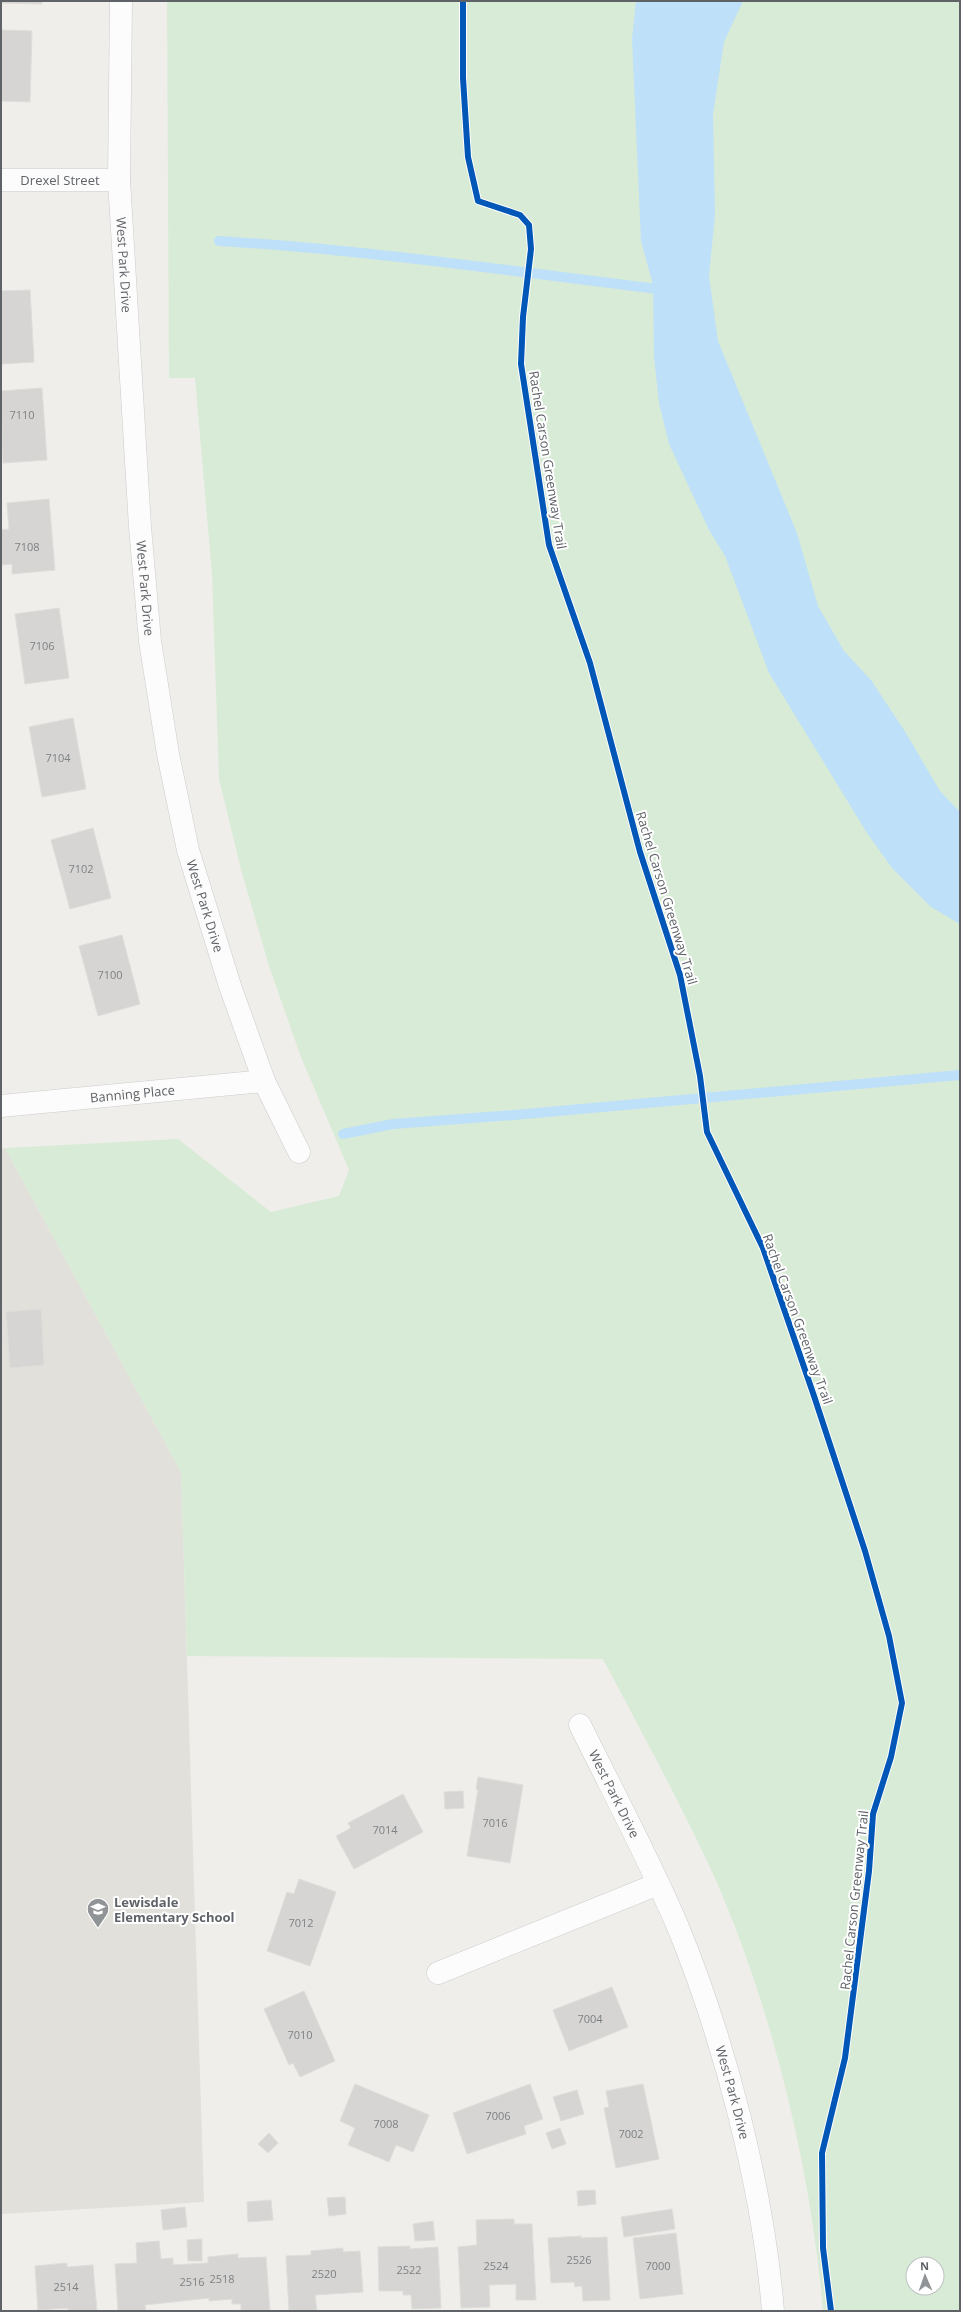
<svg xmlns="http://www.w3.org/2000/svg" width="961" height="2312" font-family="'Open Sans',sans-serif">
<rect width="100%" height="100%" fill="#efeeea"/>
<polygon fill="#e2e0da" points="5,1148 181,1472 204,2202 1,2214 1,1149"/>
<path fill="#d8ebd6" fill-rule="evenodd" d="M167 1H960V2311H823C811 2168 772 2007 714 1876 680 1802 641 1731 603 1659L187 1656 181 1472 5 1148 178 1139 271 1212 339 1196 349 1170 301 1057 269 966 242 873 219 779 212 574 195 378H169ZM913 2264H937V2288H913Z"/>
<polygon fill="#bfe0f9" points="636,1 743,1 724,42 713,114 715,215 709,276 718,341 797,533 818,606 844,651 871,680 906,733 940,791 960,812 960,924 931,907 892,868 867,833 769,673 725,556 709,530 669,444 659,403 654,357 653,285 641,241 632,39"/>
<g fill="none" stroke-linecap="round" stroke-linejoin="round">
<g stroke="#bfe0f9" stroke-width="10">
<path d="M219 241C369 250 517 272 666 290"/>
<polyline points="343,1134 393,1124 514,1115 960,1075"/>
</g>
</g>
<g fill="#d6d5d3" stroke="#deddd9">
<polygon points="1,1 42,1 42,4 1,3"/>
<polygon points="1,30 32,31 30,102 1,101"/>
<polygon points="30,290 34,362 1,364 1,291"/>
<polygon points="42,388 47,460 3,463 1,391"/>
<polygon points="49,499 55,570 12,574 12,564 1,565 1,530 9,529 7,503"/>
<polygon points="59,608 69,678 25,684 15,614"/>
<polygon points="73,718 86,789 42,797 29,727"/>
<polygon points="93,828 111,898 70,909 51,840"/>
<polygon points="122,935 140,1004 98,1016 79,946"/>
<polygon points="41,1309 44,1365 10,1368 6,1312"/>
<polygon points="478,1777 523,1785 510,1863 467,1856 478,1790 476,1789"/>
<polygon points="463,1791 464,1808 445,1809 444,1792"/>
<polygon points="403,1794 423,1832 354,1869 336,1836 351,1828 348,1823"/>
<polygon points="299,1879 336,1892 310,1966 267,1951 287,1892 294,1894"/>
<polygon points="612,1987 628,2027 569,2051 553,2010"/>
<polygon points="304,1991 335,2061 300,2077 293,2063 289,2065 264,2009"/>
<polygon points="355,2084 429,2115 413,2152 396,2145 389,2162 348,2145 355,2128 340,2121"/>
<polygon points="530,2084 543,2119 524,2126 526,2134 467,2154 453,2113"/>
<polygon points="643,2084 659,2159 616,2168 604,2108 609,2107 606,2091"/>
<polygon points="577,2090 584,2114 561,2121 553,2097"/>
<polygon points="560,2128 566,2144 552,2149 546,2133"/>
<polygon points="269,2133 278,2143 268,2153 258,2144"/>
<polygon points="595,2190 596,2204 578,2206 577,2191"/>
<polygon points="345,2197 346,2214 329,2216 327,2198"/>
<polygon points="271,2200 273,2220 248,2222 247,2202"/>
<polygon points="185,2207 187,2227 163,2230 161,2210"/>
<polygon points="672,2209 675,2229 624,2237 621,2217"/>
<polygon points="514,2219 514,2224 532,2224 536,2300 516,2300 516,2284 489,2285 490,2307 461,2308 458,2247 477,2245 476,2220"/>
<polygon points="433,2221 435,2240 415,2241 413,2224"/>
<polygon points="676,2233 683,2294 640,2299 633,2238"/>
<polygon points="581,2236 581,2238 607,2237 610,2300 583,2301 582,2286 575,2287 574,2282 551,2283 548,2238"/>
<polygon points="202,2239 202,2261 188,2261 187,2240"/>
<polygon points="159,2241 161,2259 173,2258 173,2265 208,2263 208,2257 238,2254 238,2258 266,2257 270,2311 241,2311 241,2304 232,2304 232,2299 209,2301 209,2298 145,2305 146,2311 118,2311 115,2264 137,2263 136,2243"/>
<polygon points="410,2246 410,2249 438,2247 441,2308 412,2309 411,2295 403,2295 403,2291 379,2291 378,2247"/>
<polygon points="343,2248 343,2252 360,2251 363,2292 315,2295 317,2311 289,2311 286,2256 311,2255 311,2251"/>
<polygon points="67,2263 67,2267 93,2265 97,2311 68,2311 68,2308 38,2310 35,2266"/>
</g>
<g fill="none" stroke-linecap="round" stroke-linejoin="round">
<g stroke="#cbcccc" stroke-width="23">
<g id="street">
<path id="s1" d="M121 1 119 180 140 527 150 641 168 754 188 850 230 986 264 1081 299 1152"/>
<path id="s2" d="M1 180H119"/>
<path id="s3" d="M1 1106 264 1081"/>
<path id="s4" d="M580 1725C613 1792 649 1859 678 1927 725 2042 763 2188 773 2311"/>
<polyline points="438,1973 658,1884"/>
</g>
</g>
<use href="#street" stroke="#fdfcfc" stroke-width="22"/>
<g stroke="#fff" stroke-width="8">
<polyline id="cycleway" points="463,1 463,78 468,157 478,201 520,215 529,225 531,249 523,317 521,364 549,545 590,663 640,852 680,975 700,1076 707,1132 763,1248 814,1396 865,1551 889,1636 902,1703 891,1757 873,1814 869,1871 845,2058 822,2153 823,2248 831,2311"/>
</g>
<use href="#cycleway" stroke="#0057b8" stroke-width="6"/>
</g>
<defs>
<g id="school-pin" transform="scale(1.15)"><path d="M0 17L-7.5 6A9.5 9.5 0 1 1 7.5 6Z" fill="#919496" stroke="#fff"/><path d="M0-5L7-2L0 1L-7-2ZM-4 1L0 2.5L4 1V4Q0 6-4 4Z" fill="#fff"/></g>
</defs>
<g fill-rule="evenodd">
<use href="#school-pin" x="98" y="1909"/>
</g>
<g text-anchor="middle" stroke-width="4" stroke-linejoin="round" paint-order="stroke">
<g font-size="11" fill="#7e8184">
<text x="22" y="419">7110</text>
<text x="27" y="551">7108</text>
<text x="42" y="650">7106</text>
<text x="58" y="762">7104</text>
<text x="81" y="873">7102</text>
<text x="110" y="979">7100</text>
<text x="495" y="1827">7016</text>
<text x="385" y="1834">7014</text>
<text x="301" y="1927">7012</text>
<text x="590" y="2023">7004</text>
<text x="300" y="2039">7010</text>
<text x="498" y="2120">7006</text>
<text x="386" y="2128">7008</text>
<text x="631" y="2138">7002</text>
<text x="579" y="2264">2526</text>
<text x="496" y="2270">2524</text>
<text x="658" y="2270">7000</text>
<text x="409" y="2274">2522</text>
<text x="324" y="2278">2520</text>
<text x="222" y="2283">2518</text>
<text x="192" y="2286">2516</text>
<text x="66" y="2291">2514</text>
</g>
<g font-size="13" fill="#5f6368" stroke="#fff">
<text dy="5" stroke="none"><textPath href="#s2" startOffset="59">Drexel Street</textPath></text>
<text dy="5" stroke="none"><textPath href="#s1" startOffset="264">West Park Drive</textPath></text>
<text transform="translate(548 460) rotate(81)" y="5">Rachel Carson Greenway Trail</text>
<text dy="5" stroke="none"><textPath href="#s1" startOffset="588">West Park Drive</textPath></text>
<text transform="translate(667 898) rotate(73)" y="5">Rachel Carson Greenway Trail</text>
<text dy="5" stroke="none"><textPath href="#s1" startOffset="912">West Park Drive</textPath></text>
<text dy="5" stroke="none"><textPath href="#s3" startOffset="132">Banning Place</textPath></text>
<text transform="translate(798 1319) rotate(70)" y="5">Rachel Carson Greenway Trail</text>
<text dy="5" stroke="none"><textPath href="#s4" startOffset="77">West Park Drive</textPath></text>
<text transform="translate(854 1900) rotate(-84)" y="5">Rachel Carson Greenway Trail</text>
<text dy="5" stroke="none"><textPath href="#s4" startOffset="399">West Park Drive</textPath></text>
</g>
<g font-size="13" font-weight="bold" fill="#5f6368" stroke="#fff" text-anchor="start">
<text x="114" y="1907">Lewisdale<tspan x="114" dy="15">Elementary School</tspan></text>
</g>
</g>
<rect width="961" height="2312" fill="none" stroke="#5f6368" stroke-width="4"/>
<g transform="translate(925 2276) rotate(358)"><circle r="19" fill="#ffffff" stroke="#bfc1c3"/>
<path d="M0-3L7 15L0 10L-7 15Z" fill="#919496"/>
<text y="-6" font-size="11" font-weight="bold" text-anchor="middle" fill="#5f6368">N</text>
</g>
</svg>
